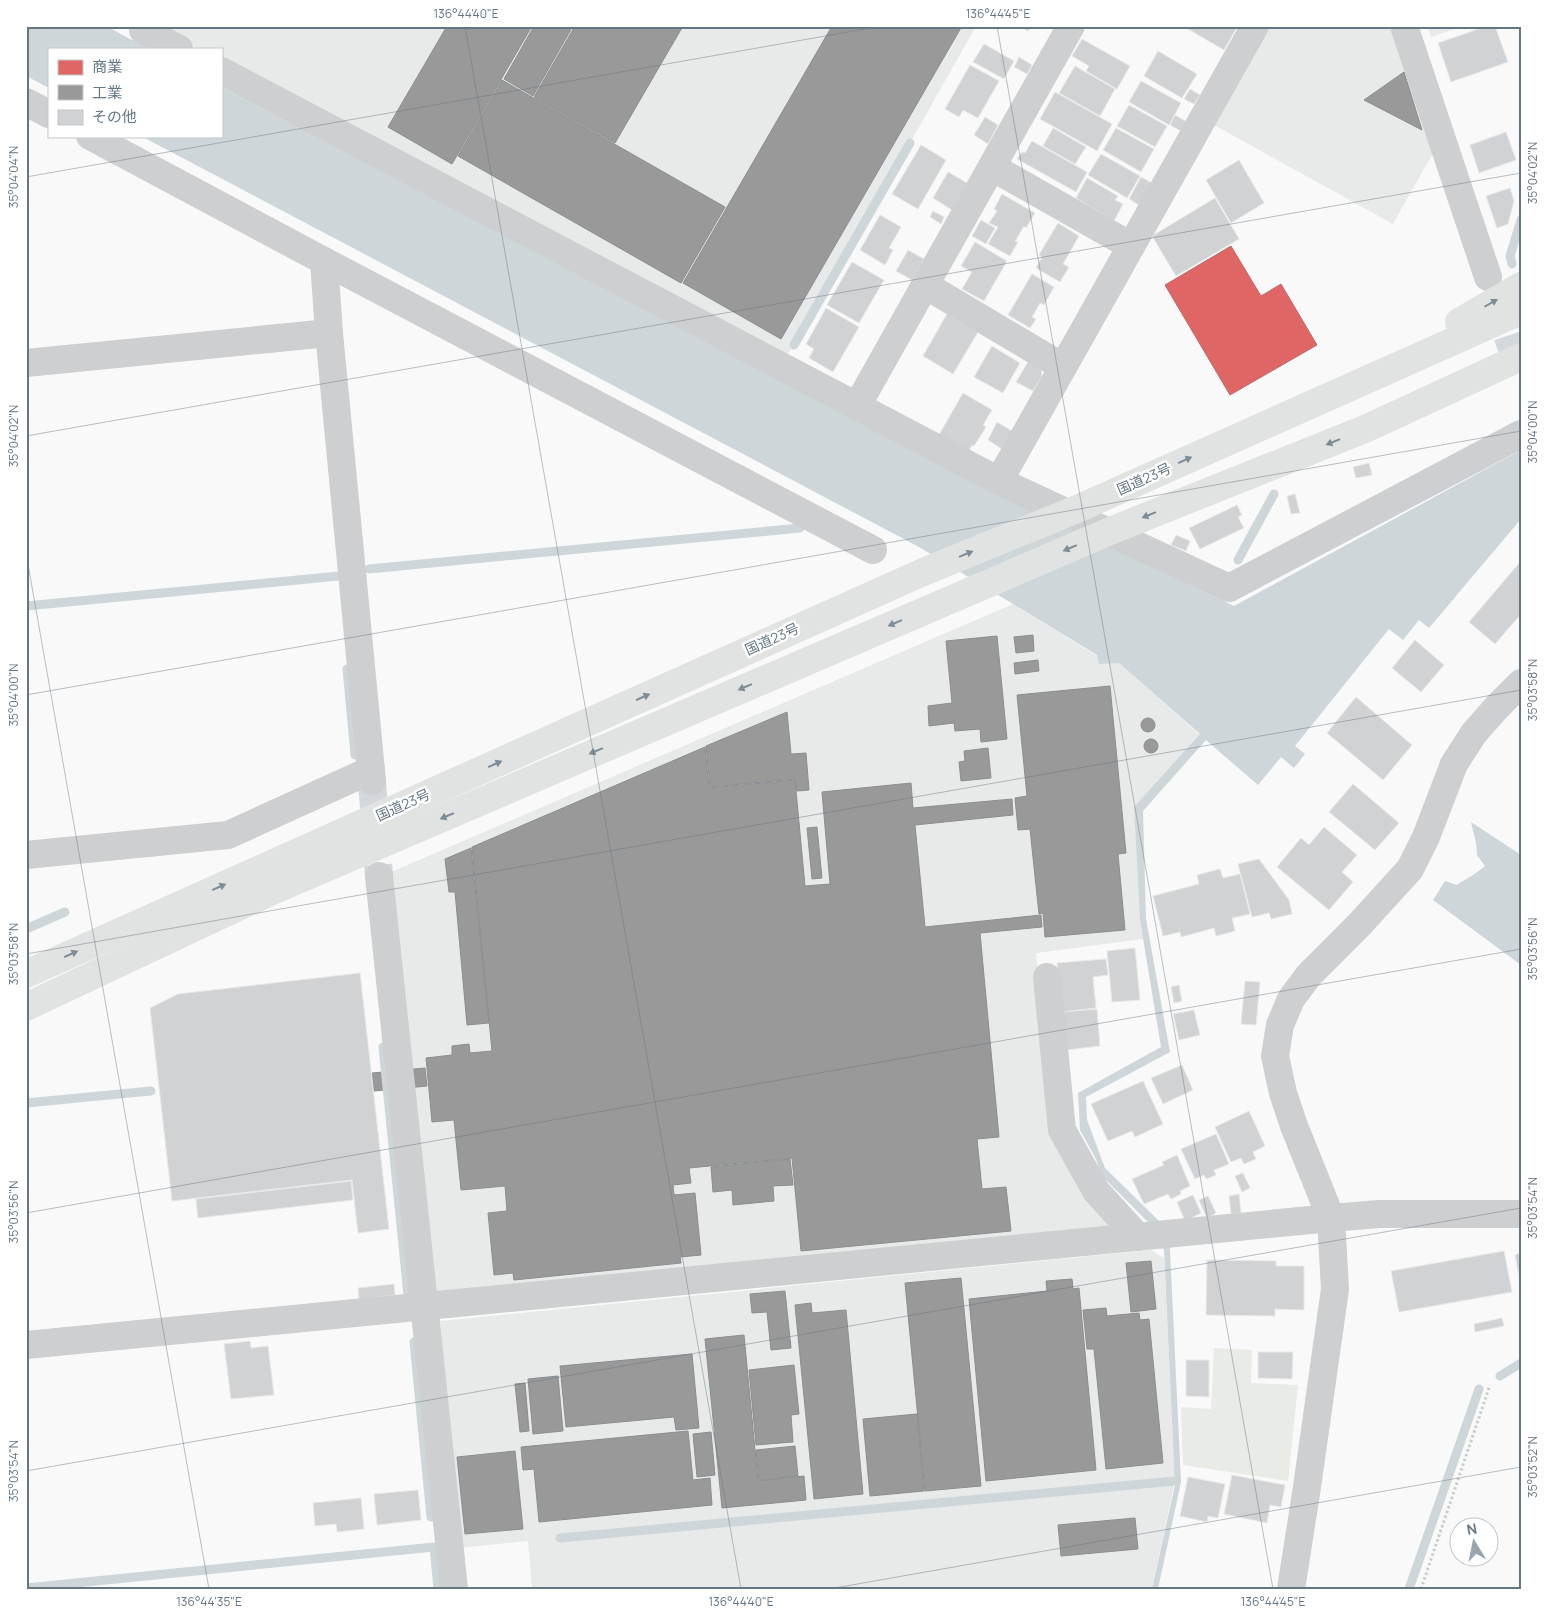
<svg xmlns="http://www.w3.org/2000/svg" width="1547" height="1615" font-family="Manrope,'Noto Sans JP',sans-serif">
<rect width="100%" height="100%" fill="#f9f9f9"/>
<g fill="#e8e9e9">
<polygon points="157,26 976,26 910,143 794,345 785,358 221,61 221,49 198,49"/>
<polygon points="1267,26 1395,26 1433,153 1393,224 1214,125"/>
<polygon points="1427,26 1463,26 1431,37"/>
<polygon points="1013,604 1097,656 1119,663 1200,735 1134,807 1140,920 1143,939 1036,953 1054,1132 1111,1219 1107,1227 430,1294 389,873"/>
<polygon points="1151,1250 1164,1258 1175,1481 1152,1589 532,1589 528,1541 460,1548 440,1321"/>
</g>
<polygon fill="#e8ebe6" points="1214,1348 1252,1350 1251,1383 1298,1385 1288,1481 1183,1465 1181,1407 1211,1409"/>
<g fill="#ced6d9">
<polygon points="26,26 106,26 149,49 49,49 49,88 26,76"/>
<polygon points="221,87 1068,527 1234,606 1521,450 1521,519 1429,628 1419,620 1403,640 1389,629 1295,746 1305,754 1294,768 1281,757 1258,785 1206,740 1143,811 1146,919 1170,1052 1086,1097 1087,1120 1105,1168 1159,1221 1170,1249 1181,1482 1158,1589 1152,1589 1175,1485 1164,1250 1148,1222 1101,1175 1096,1159 1080,1130 1078,1093 1161,1047 1140,920 1134,807 1200,734 1119,663 1099,664 1097,655 919,547 141,136 221,136"/>
<path d="M1471 822 1521 855V965L1433 900 1445 881 1457 885C1467 878 1476 874 1485 866L1477 855 1476 843Z"/>
</g>
<polygon fill="#e06666" stroke="#bb6b6f" points="1231,246 1261,296 1281,284 1317,345 1230,395 1165,285"/>
<g fill="#999" stroke="#898e92">
<polygon points="447,26 532,26 452,164 388,127"/>
<polygon points="534,26 573,26 533,96 504,79"/>
<polygon points="575,26 683,26 615,143 534,97"/>
<polygon points="832,26 962,26 781,339 683,283"/>
<polygon points="1404,72 1422,130 1364,100"/>
<polygon points="502,80 725,207 681,283 458,156"/>
<polygon points="1033,635 1034,651 1016,653 1014,637"/>
<polygon points="997,636 1007,739 981,742 980,729 955,731 954,723 929,726 928,706 952,703 946,641"/>
<polygon points="1038,660 1039,671 1015,674 1014,663"/>
<polygon points="1110,686 1126,853 1118,854 1125,930 1045,937 1043,913 1039,914 1030,829 1018,830 1015,798 1027,796 1017,695"/>
<polygon points="787,712 791,754 806,753 809,790 797,791 795,779 710,787 706,746"/>
<circle cx="1148" cy="725" r="7"/>
<circle cx="1151" cy="746" r="7"/>
<polygon points="705,747 709,788 795,780 805,886 830,884 822,792 911,783 913,808 1012,799 1013,815 915,825 925,927 1041,915 1042,927 980,933 999,1137 977,1139 982,1189 1006,1187 1011,1231 801,1251 792,1158 689,1168 691,1183 673,1185 674,1195 695,1193 701,1255 680,1257 681,1263 514,1280 513,1273 494,1275 488,1213 507,1211 505,1186 461,1190 454,1120 432,1122 426,1058 452,1055 452,1046 469,1044 470,1053 492,1051 472,847"/>
<polygon points="988,748 991,778 961,781 959,762 965,761 964,751"/>
<polygon points="817,827 822,878 812,879 807,828"/>
<polygon points="471,848 489,1023 467,1025 455,892 449,892 445,859"/>
<polygon points="425,1068 427,1086 374,1091 372,1073"/>
<polygon points="790,1159 793,1185 773,1186 774,1201 733,1205 732,1190 713,1192 711,1167"/>
<polygon points="1151,1261 1156,1309 1131,1312 1126,1263"/>
<polygon points="961,1278 981,1486 925,1491 905,1283"/>
<polygon points="1072,1279 1073,1289 1079,1288 1096,1470 986,1481 969,1299 1047,1291 1046,1281"/>
<polygon points="785,1291 791,1348 771,1350 767,1312 752,1313 750,1294"/>
<polygon points="811,1303 812,1313 846,1310 863,1494 814,1499 795,1305"/>
<polygon points="1106,1308 1107,1316 1139,1313 1140,1320 1149,1319 1163,1463 1106,1469 1094,1349 1087,1349 1083,1310"/>
<polygon points="744,1335 758,1481 804,1476 806,1500 722,1508 705,1339"/>
<polygon points="692,1354 699,1428 676,1430 674,1417 566,1427 560,1366"/>
<polygon points="794,1365 799,1414 791,1415 793,1442 756,1445 749,1370"/>
<polygon points="558,1376 563,1431 533,1434 528,1379"/>
<polygon points="525,1383 529,1431 520,1432 515,1384"/>
<polygon points="917,1414 924,1491 870,1496 863,1419"/>
<polygon points="688,1431 693,1480 710,1478 712,1505 539,1522 534,1469 523,1470 521,1447"/>
<polygon points="711,1432 715,1475 697,1477 693,1434"/>
<polygon points="795,1446 798,1476 759,1480 756,1450"/>
<polygon points="515,1451 523,1529 465,1534 457,1457"/>
<polygon points="1135,1518 1138,1549 1061,1556 1058,1525"/>
</g>
<g fill="none" stroke-linecap="round" stroke-linejoin="round">
<g stroke="#ced6d9" stroke-width="9">
<polyline points="1512,264 1510,256 1521,220"/>
<polyline points="794,345 910,143"/>
<polyline points="1238,560 1274,494"/>
<polyline points="369,569 800,528"/>
<polyline points="26,606 339,576"/>
<polyline points="347,669 355,755"/>
<polyline points="26,929 65,912"/>
<polyline points="383,1047 408,1295"/>
<polyline points="26,1103 151,1091"/>
<polyline points="414,1342 431,1517"/>
<polyline points="1500,1376 1521,1363"/>
<polyline points="560,1538 1175,1481"/>
<polyline points="26,1588 434,1547 438,1589"/>
<polyline points="1409,1589 1479,1389"/>
</g>
</g>
<g fill="#d0d2d3" stroke="#e8e8e8">
<polygon points="1020,26 1031,26 1028,31"/>
<polygon points="1183,26 1232,26 1236,29 1224,50"/>
<polygon points="1487,26 1495,26 1508,62 1451,82 1438,43"/>
<polygon points="1082,39 1130,66 1117,89 1086,71 1089,66 1072,56"/>
<polygon points="984,44 1014,61 1004,79 973,62"/>
<polygon points="1158,51 1197,74 1182,98 1144,76"/>
<polygon points="1019,57 1032,65 1027,74 1014,67"/>
<polygon points="970,65 999,81 978,118 963,110 959,117 945,109"/>
<polygon points="1075,66 1115,89 1100,116 1059,93"/>
<polygon points="1141,81 1181,103 1169,125 1129,102"/>
<polygon points="1190,89 1200,95 1194,104 1184,99"/>
<polygon points="1055,92 1112,124 1097,151 1040,119"/>
<polygon points="1129,105 1167,126 1155,147 1117,126"/>
<polygon points="1175,115 1187,122 1181,131 1170,125"/>
<polygon points="985,117 998,125 988,144 974,135"/>
<polygon points="1053,128 1086,147 1075,164 1043,146"/>
<polygon points="1116,128 1154,149 1141,172 1103,150"/>
<polygon points="1506,132 1516,160 1479,173 1470,145"/>
<polygon points="1032,141 1087,172 1076,192 1017,159 1022,152 1025,153"/>
<polygon points="921,145 946,160 918,209 892,194"/>
<polygon points="1101,154 1140,176 1127,198 1088,175"/>
<polygon points="1239,160 1264,203 1231,223 1206,180"/>
<polygon points="948,172 967,183 952,210 933,198"/>
<polygon points="1141,177 1152,183 1139,205 1129,199"/>
<polygon points="1087,178 1118,196 1115,200 1123,204 1114,221 1076,198"/>
<polygon points="1510,188 1514,201 1508,224 1497,228 1486,196"/>
<polygon points="1002,194 1035,213 1026,228 1024,226 1017,238 1015,241 1018,242 1010,256 988,244 998,227 989,223 997,211 994,209"/>
<polygon points="1215,198 1239,239 1176,276 1152,236"/>
<polygon points="933,211 944,217 941,224 930,217"/>
<polygon points="880,215 901,227 889,248 893,250 885,265 860,250"/>
<polygon points="981,220 995,228 986,244 972,236"/>
<polygon points="1058,223 1079,236 1063,264 1069,267 1060,282 1036,268 1042,257 1039,255"/>
<polygon points="975,242 1007,261 984,301 962,289 972,272 961,266"/>
<polygon points="908,250 924,259 912,280 896,271"/>
<polygon points="852,262 884,280 859,323 827,305"/>
<polygon points="1032,274 1054,287 1044,305 1040,303 1032,317 1036,319 1030,328 1008,315"/>
<polygon points="826,308 859,327 833,372 809,358 814,349 806,344"/>
<polygon points="947,314 978,332 953,374 923,356"/>
<polygon points="992,346 1020,363 1003,393 974,377"/>
<polygon points="1029,360 1041,367 1042,376 1033,391 1016,382"/>
<polygon points="963,393 992,410 983,425 986,427 974,446 972,445 968,452 939,435"/>
<polygon points="997,422 1012,431 1002,449 988,440"/>
<polygon points="1369,463 1372,475 1356,478 1353,467"/>
<polygon points="1295,494 1300,513 1291,514 1287,496"/>
<polygon points="1237,505 1242,515 1238,517 1244,528 1200,549 1189,528"/>
<polygon points="1176,535 1190,541 1186,551 1171,545"/>
<polygon points="1521,561 1521,614 1495,644 1469,622"/>
<polygon points="1415,640 1444,665 1421,692 1392,668"/>
<polygon points="1356,697 1412,745 1383,780 1327,733"/>
<polygon points="1353,784 1399,823 1375,850 1329,812"/>
<polygon points="1324,827 1357,855 1342,872 1353,882 1329,910 1277,867 1301,838 1309,845"/>
<polygon points="1259,859 1289,900 1292,914 1271,919 1269,913 1252,917 1238,864"/>
<polygon points="1220,869 1223,878 1240,874 1250,914 1232,918 1235,931 1216,936 1214,928 1181,937 1180,932 1163,936 1153,896 1199,884 1197,875"/>
<polygon points="1135,948 1140,1000 1112,1002 1107,951"/>
<polygon points="1106,959 1108,975 1093,977 1096,1008 1062,1012 1057,963"/>
<polygon points="360,973 389,1229 358,1233 352,1180 172,1201 150,1008 178,994"/>
<polygon points="1245,981 1260,982 1256,1025 1241,1024"/>
<polygon points="1179,985 1182,1001 1174,1003 1171,987"/>
<polygon points="1097,1009 1100,1046 1066,1050 1062,1012"/>
<polygon points="1194,1010 1200,1035 1179,1040 1173,1014"/>
<polygon points="1182,1065 1193,1090 1163,1104 1151,1078"/>
<polygon points="1143,1081 1163,1124 1135,1137 1132,1131 1108,1141 1091,1104"/>
<polygon points="1249,1111 1265,1146 1253,1152 1256,1159 1244,1164 1241,1158 1231,1162 1215,1127"/>
<polygon points="1216,1134 1229,1164 1214,1170 1216,1175 1206,1179 1204,1175 1195,1179 1181,1149"/>
<polygon points="1177,1155 1190,1186 1180,1191 1181,1194 1171,1199 1168,1194 1144,1204 1132,1179 1164,1165 1162,1162"/>
<polygon points="1243,1173 1250,1188 1242,1192 1235,1176"/>
<polygon points="351,1181 353,1200 198,1218 196,1199"/>
<polygon points="1239,1194 1241,1213 1231,1214 1229,1196"/>
<polygon points="1193,1195 1201,1213 1185,1221 1177,1202"/>
<polygon points="1208,1196 1216,1213 1207,1218 1199,1200"/>
<polygon points="1504,1251 1512,1292 1399,1312 1391,1271"/>
<polygon points="1521,1253 1521,1287 1515,1255"/>
<polygon points="1207,1260 1276,1261 1276,1266 1304,1266 1304,1310 1275,1309 1275,1316 1206,1315"/>
<polygon points="394,1284 395,1295 359,1299 358,1288"/>
<polygon points="1502,1318 1504,1326 1475,1332 1474,1324"/>
<polygon points="250,1341 251,1348 268,1346 274,1395 231,1399 224,1344"/>
<polygon points="1258,1352 1293,1352 1292,1379 1258,1378"/>
<polygon points="1186,1360 1209,1360 1209,1397 1186,1396"/>
<polygon points="1232,1475 1285,1485 1281,1507 1270,1505 1267,1523 1224,1514"/>
<polygon points="1188,1477 1225,1484 1218,1518 1208,1516 1207,1522 1180,1516"/>
<polygon points="418,1490 421,1520 377,1525 374,1494"/>
<polygon points="361,1498 364,1529 337,1532 336,1524 315,1526 313,1503"/>
</g>
<g fill="none" stroke-linecap="round" stroke-linejoin="round">
<g stroke="#d4d8dc" stroke-width="28" stroke-dasharray="28 14" stroke-linecap="butt">
<polyline points="1494,296 1521,375"/>
<polyline points="372,781 379,876"/>
</g>
<polyline stroke="#cbcccd" stroke-width="3" stroke-dasharray="2.5 2.5" stroke-linecap="butt" points="1421,1589 1490,1385"/>
<g stroke="#cecfd0" stroke-width="28">
<polyline points="1404,26 1488,277"/>
<polyline points="143,30 179,49"/>
<polyline points="221,71 999,481 1229,588 1521,434"/>
<polyline points="26,102 49,114"/>
<polyline points="90,136 324,261 873,550"/>
<polyline points="992,167 1131,246"/>
<polyline points="324,261 329,333"/>
<polyline points="925,285 1063,367"/>
<polyline points="26,363 329,333 372,781"/>
<polyline points="857,406 1071,26"/>
<polyline points="999,481 1255,26"/>
<polyline points="26,855 228,835 371,770"/>
<polyline points="379,876 454,1589"/>
<polyline points="1047,977 1062,1130 1096,1191 1138,1237"/>
<polyline points="26,1345 1331,1218 1379,1214 1521,1214"/>
<polyline points="1291,1589 1307,1487 1335,1289 1331,1218 1294,1126 1283,1093 1275,1056 1280,1025 1291,999 1309,975 1359,925 1410,869 1426,837 1454,764 1474,733 1497,707 1521,683"/>
</g>
<g stroke="#e1e2e2" stroke-width="28">
<polyline points="1459,322 1521,286"/>
<polyline points="26,974 921,573 1077,509 1521,311"/>
<polyline points="26,1007 270,892 1115,529 1365,429 1521,357"/>
</g>
</g>
<defs><path id="oneway-solid" d="M-6-.8H1V-3.2L6.5 0L1 3.2V.8H-6Z" transform="scale(1.25)"/></defs>
<g fill="#7e8c96">
<use href="#oneway-solid" transform="translate(1491 303) rotate(-30)"/>
<use href="#oneway-solid" transform="translate(1333 442) rotate(158)"/>
<use href="#oneway-solid" transform="translate(1185 460) rotate(-24)"/>
<use href="#oneway-solid" transform="translate(1149 515) rotate(158)"/>
<use href="#oneway-solid" transform="translate(1070 548) rotate(157)"/>
<use href="#oneway-solid" transform="translate(966 554) rotate(-22)"/>
<use href="#oneway-solid" transform="translate(895 623) rotate(157)"/>
<use href="#oneway-solid" transform="translate(745 687) rotate(157)"/>
<use href="#oneway-solid" transform="translate(643 697) rotate(-24)"/>
<use href="#oneway-solid" transform="translate(596 751) rotate(157)"/>
<use href="#oneway-solid" transform="translate(495 764) rotate(-24)"/>
<use href="#oneway-solid" transform="translate(447 816) rotate(157)"/>
<use href="#oneway-solid" transform="translate(219 887) rotate(-24)"/>
<use href="#oneway-solid" transform="translate(71 954) rotate(-24)"/>
</g>
<path fill="none" stroke="#657683" stroke-width="1" stroke-opacity="0.45" d="M465 26 741 1589M997 26 1273 1589M26 177 882 26M26 436 1521 173M26 553 209 1589M26 695 1521 431M26 954 1521 690M26 1213 1521 949M26 1471 1521 1208M829 1589 1521 1467"/>
<g text-anchor="middle" stroke-width="5" stroke-linejoin="round" paint-order="stroke">
<g font-size="14" fill="#657683" stroke="#fff">
<text transform="translate(1144 479) rotate(-24)" y="5">国道23号</text>
<text transform="translate(772 639) rotate(-24)" y="5">国道23号</text>
<text transform="translate(403 805) rotate(-24)" y="5">国道23号</text>
</g>
</g>
<rect width="1547" height="1615" fill="none" stroke="#ffffff" stroke-width="55"/>
<rect x="48" y="48" width="175" height="90" fill="#ffffff" stroke="#c1c8cd"/>
<rect x="58" y="60" width="25" height="15" fill="#e06666" stroke="#c1c8cd"/>
<text x="92" y="72" font-size="15" fill="#657683">商業</text>
<rect x="58" y="85" width="25" height="15" fill="#999999" stroke="#c1c8cd"/>
<text x="92" y="98" font-size="15" fill="#657683">工業</text>
<rect x="58" y="110" width="25" height="15" fill="#d0d2d3" stroke="#c1c8cd"/>
<text x="92" y="122" font-size="15" fill="#657683">その他</text>
<g transform="translate(1474 1542) rotate(350)"><circle r="24" fill="#ffffff" stroke="#c1c8cd"/>
<path d="M0-4L9 19L0 12L-9 19Z" fill="#99a4ac"/>
<text y="-8" font-size="14" font-weight="bold" text-anchor="middle" fill="#657683">N</text>
</g>
<rect x="28" y="28" width="1492" height="1560" fill="none" stroke="#657683" stroke-width="2"/>
<g font-size="12" text-anchor="middle" fill="#657683">
<text x="466" y="18">136°44'40"E</text>
<text x="998" y="18">136°44'45"E</text>
<text transform="translate(1533 173) rotate(-90)" y="4">35°04'02"N</text>
<text transform="translate(14 177) rotate(-90)" y="4">35°04'04"N</text>
<text transform="translate(1533 432) rotate(-90)" y="4">35°04'00"N</text>
<text transform="translate(14 436) rotate(-90)" y="4">35°04'02"N</text>
<text transform="translate(1533 690) rotate(-90)" y="4">35°03'58"N</text>
<text transform="translate(14 695) rotate(-90)" y="4">35°04'00"N</text>
<text transform="translate(1533 949) rotate(-90)" y="4">35°03'56"N</text>
<text transform="translate(14 954) rotate(-90)" y="4">35°03'58"N</text>
<text transform="translate(1533 1208) rotate(-90)" y="4">35°03'54"N</text>
<text transform="translate(14 1212) rotate(-90)" y="4">35°03'56"N</text>
<text transform="translate(1533 1467) rotate(-90)" y="4">35°03'52"N</text>
<text transform="translate(14 1471) rotate(-90)" y="4">35°03'54"N</text>
<text x="209" y="1606">136°44'35"E</text>
<text x="741" y="1606">136°44'40"E</text>
<text x="1273" y="1606">136°44'45"E</text>
</g>
</svg>
